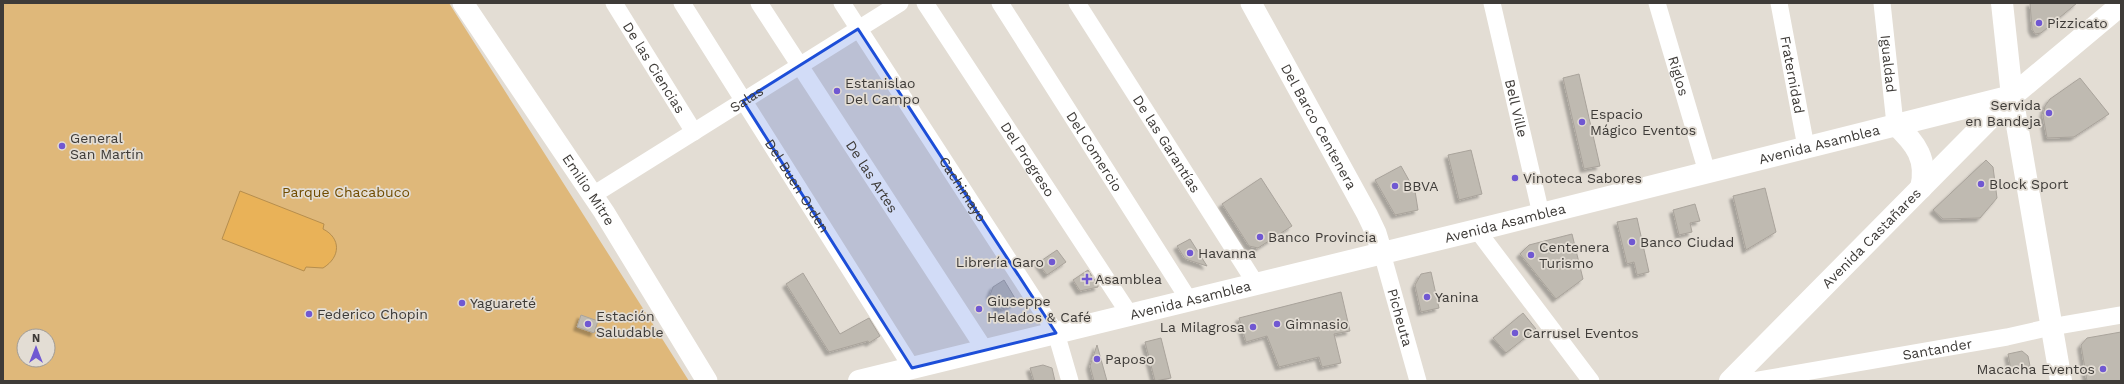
<svg xmlns="http://www.w3.org/2000/svg" width="2124" height="384" font-family="'Work Sans',sans-serif">
<defs>
<filter id="shadow"><feDropShadow dx="-3.5" dy="3.5" stdDeviation="1" flood-color="#0004"/></filter>
</defs>
<rect width="100%" height="100%" fill="#e3ddd4"/>
<path fill="#dfb87a" fill-rule="evenodd" d="M3 3H449L689 381H3ZM24 336H48V360H24Z"/>
<path fill="#e9b258" stroke="#b68e4e" d="M240 191 324 224 323 229C341 238 341 257 323 268L306 267 304 271 222 239Z"/>
<g fill="#bfbab1" stroke="#a9a39b" filter="url(#shadow)">
<polygon points="2030,3 2077,3 2041,33 2035,34 2032,29"/>
<polygon points="1579,74 1600,166 1584,169 1563,78"/>
<polygon points="2080,78 2109,114 2074,137 2047,138 2043,116 2045,106 2050,99"/>
<polygon points="1471,150 1482,194 1459,200 1448,155"/>
<polygon points="1986,160 1993,167 1997,198 1980,218 1943,219 1933,210"/>
<polygon points="1401,166 1415,191 1418,210 1395,215 1375,180"/>
<polygon points="1261,178 1292,226 1258,248 1249,246 1222,204"/>
<polygon points="1765,188 1776,232 1746,250 1733,196"/>
<polygon points="1695,204 1700,221 1690,223 1692,232 1679,235 1673,210"/>
<polygon points="1637,218 1649,272 1637,275 1634,262 1627,264 1617,222"/>
<polygon points="1572,234 1583,279 1556,299 1520,254 1529,245"/>
<polygon points="1190,239 1207,266 1185,259 1177,246"/>
<polygon points="1057,250 1066,262 1047,275 1038,263"/>
<polygon points="1088,270 1098,285 1098,287 1080,291 1073,280"/>
<polygon points="1431,272 1439,308 1421,312 1415,285 1421,274"/>
<polygon points="803,273 840,334 869,318 880,336 869,343 868,341 829,352 786,284"/>
<polygon points="1004,280 1016,300 1013,305 999,310 990,295 993,287"/>
<polygon points="1341,292 1350,331 1334,334 1341,363 1322,367 1319,357 1279,367 1267,336 1246,342 1239,318"/>
<polygon points="1523,313 1536,329 1506,353 1493,338"/>
<polygon points="581,315 598,321 594,333 577,327"/>
<polygon points="2121,332 2121,381 2087,381 2081,345 2087,338"/>
<polygon points="1161,338 1171,378 1155,381 1145,342"/>
<polygon points="1097,345 1107,381 1094,381 1090,366"/>
<polygon points="2022,351 2028,356 2030,366 2011,370 2008,354"/>
<polygon points="1043,365 1052,368 1055,381 1034,381 1030,368"/>
</g>
<g fill="none" stroke-linecap="round" stroke-linejoin="round">
<g stroke="#fff" stroke-width="17">
<path id="s1" d="M614 3 694 132"/>
<path id="s2" d="M682 3 912 368"/>
<path id="s3" d="M759 3 985 350"/>
<path id="s4" d="M842 3 1056 333 1070 381"/>
<path id="s5" d="M925 3 1130 315"/>
<path id="s6" d="M1000 3 1189 300"/>
<path id="s7" d="M1077 3 1256 284"/>
<path id="s8" d="M1492 3 1541 214"/>
<path id="s9" d="M1657 3 1707 172"/>
<path id="s10" d="M1779 3 1806 147"/>
<path id="s11" d="M1882 3 1895 124"/>
<path id="s12" d="M593 195 900 3"/>
<polyline points="1477,230 1591,381"/>
<path id="s13" d="M1382 253 1418 381"/>
<path id="s14" d="M1753 381 2007 337 2051 327 2121 315"/>
</g>
<g stroke="#fff" stroke-width="21">
<path id="s15" d="M463 3 604 212 707 381"/>
<path id="s16" d="M1251 3 1367 214 1376 233 1382 253"/>
</g>
<g stroke="#fff" stroke-width="22">
<polyline points="2002,3 2012,96 2061,381"/>
<path d="M1895 124C1916 143 1928 160 1921 188"/>
<path id="s17" d="M859 381 1477 230 2012 96"/>
<path id="s18" d="M1730 381 2012 96 2121 5"/>
</g>
</g>
<path fill="#1d4ed8" fill-opacity="0.2" stroke="#1d4ed8" stroke-width="3" stroke-linejoin="round" d="M858 29 1056 333 912 368 743 101Z"/>
<g fill="#7058d2" stroke="#e3ddd4" stroke-width="1.5">
<circle cx="2039" cy="23" r="4"/>
<circle cx="837" cy="91" r="4"/>
<circle cx="2049" cy="113" r="4"/>
<circle cx="1582" cy="122" r="4"/>
<circle cx="62" cy="146" r="4"/>
<circle cx="1515" cy="178" r="4"/>
<circle cx="1981" cy="184" r="4"/>
<circle cx="1395" cy="186" r="4"/>
<circle cx="1260" cy="237" r="4"/>
<circle cx="1632" cy="242" r="4"/>
<circle cx="1190" cy="253" r="4"/>
<circle cx="1531" cy="255" r="4"/>
<circle cx="1052" cy="262" r="4"/>
<path d="M1085 273h4v4h4v4h-4v4h-4v-4h-4v-4h4z"/>
<circle cx="1427" cy="297" r="4"/>
<circle cx="462" cy="303" r="4"/>
<circle cx="979" cy="309" r="4"/>
<circle cx="309" cy="314" r="4"/>
<circle cx="588" cy="324" r="4"/>
<circle cx="1277" cy="324" r="4"/>
<circle cx="1253" cy="327" r="4"/>
<circle cx="1515" cy="333" r="4"/>
<circle cx="1097" cy="359" r="4"/>
<circle cx="2103" cy="369" r="4"/>
</g>
<g text-anchor="middle" stroke-width="3.5" stroke-linejoin="round" paint-order="stroke">
<g font-size="14" fill="#3e3b38" stroke="#e3ddd4" text-anchor="start">
<text x="2047" y="28">Pizzicato</text>
<text x="845" y="88">Estanislao<tspan x="845" dy="16">Del Campo</tspan></text>
<text x="2041" y="110" text-anchor="end">Servida<tspan x="2041" dy="16">en Bandeja</tspan></text>
<text x="1590" y="119">Espacio<tspan x="1590" dy="16">Mágico Eventos</tspan></text>
<text x="70" y="143">General<tspan x="70" dy="16">San Martín</tspan></text>
<text x="1523" y="183">Vinoteca Sabores</text>
<text x="1989" y="189">Block Sport</text>
<text x="1403" y="191">BBVA</text>
<text x="1268" y="242">Banco Provincia</text>
<text x="1640" y="247">Banco Ciudad</text>
<text x="1539" y="252">Centenera<tspan x="1539" dy="16">Turismo</tspan></text>
<text x="1198" y="258">Havanna</text>
<text x="1044" y="267" text-anchor="end">Librería Garo</text>
<text x="1095" y="284">Asamblea</text>
<text x="1435" y="302">Yanina</text>
<text x="987" y="306">Giuseppe<tspan x="987" dy="16">Helados &amp; Café</tspan></text>
<text x="470" y="308">Yaguareté</text>
<text x="317" y="319">Federico Chopin</text>
<text x="596" y="321">Estación<tspan x="596" dy="16">Saludable</tspan></text>
<text x="1285" y="329">Gimnasio</text>
<text x="1245" y="332" text-anchor="end">La Milagrosa</text>
<text x="1523" y="338">Carrusel Eventos</text>
<text x="1105" y="364">Paposo</text>
<text x="2095" y="374" text-anchor="end">Macacha Eventos</text>
</g>
<g font-size="14" fill="#3e3b38" stroke="#e3ddd4">
<text dy="5" stroke="none"><textPath href="#s11" startOffset="61">Igualdad</textPath></text>
<text dy="5" stroke="none"><textPath href="#s1" startOffset="76">De las Ciencias</textPath></text>
<text dy="5" stroke="none"><textPath href="#s10" startOffset="73">Fraternidad</textPath></text>
<text dy="5" stroke="none"><textPath href="#s9" startOffset="76">Riglos</textPath></text>
<text dy="5" stroke="none"><textPath href="#s12" startOffset="181">Salas</textPath></text>
<text dy="5" stroke="none"><textPath href="#s8" startOffset="108">Bell Ville</textPath></text>
<text dy="5" stroke="none"><textPath href="#s16" startOffset="141">Del Barco Centenera</textPath></text>
<text dy="5" stroke="none"><textPath href="#s7" startOffset="167">De las Garantías</textPath></text>
<text dy="5" stroke="none"><textPath href="#s17" startOffset="989">Avenida Asamblea</textPath></text>
<text dy="5" stroke="none"><textPath href="#s6" startOffset="176">Del Comercio</textPath></text>
<text dy="5" stroke="none"><textPath href="#s5" startOffset="187">Del Progreso</textPath></text>
<text dy="5" stroke="none"><textPath href="#s3" startOffset="207">De las Artes</textPath></text>
<text dy="5" stroke="none"><textPath href="#s2" startOffset="216">Del Buen Orden</textPath></text>
<text dy="5" stroke="none"><textPath href="#s4" startOffset="222">Cachimayo</textPath></text>
<text dy="5" stroke="none"><textPath href="#s15" startOffset="225">Emilio Mitre</textPath></text>
<text dy="5" stroke="none"><textPath href="#s17" startOffset="665">Avenida Asamblea</textPath></text>
<text dy="5" stroke="none"><textPath href="#s18" startOffset="201">Avenida Castañares</textPath></text>
<text dy="5" stroke="none"><textPath href="#s17" startOffset="341">Avenida Asamblea</textPath></text>
<text dy="5" stroke="none"><textPath href="#s13" startOffset="67">Picheuta</textPath></text>
<text dy="5" stroke="none"><textPath href="#s14" startOffset="187">Santander</textPath></text>
</g>
<g font-size="14" fill="#704c00" stroke="#e3ddd4">
<text x="346" y="197">Parque Chacabuco</text>
</g>
</g>
<rect width="2124" height="384" fill="none" stroke="#3e3b38" stroke-width="8"/>
<g transform="translate(36 348)"><circle r="19" fill="#e3ddd4" stroke="#a19c96"/>
<path d="M0-3L7 15L0 10L-7 15Z" fill="#7058d2"/>
<text y="-6" font-size="11" font-weight="bold" text-anchor="middle" fill="#3e3b38">N</text>
</g>
</svg>
